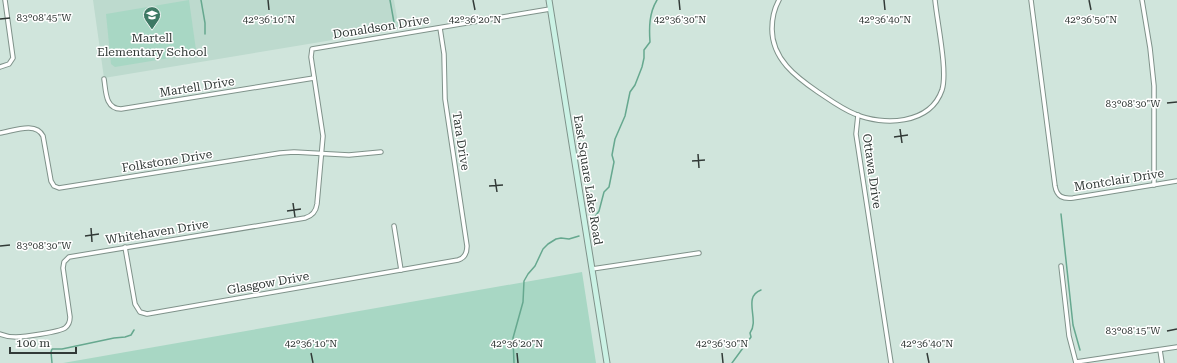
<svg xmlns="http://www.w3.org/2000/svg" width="1177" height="363" font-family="'Roboto Serif',serif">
<rect width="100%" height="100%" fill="#d0e5dc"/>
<polygon fill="#bddace" points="93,0 394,0 399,29 104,78"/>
<g fill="#a8d7c4">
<polygon points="189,0 196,50 194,54 115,67 111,64 106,14"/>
<polygon points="582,272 596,363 63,363"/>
</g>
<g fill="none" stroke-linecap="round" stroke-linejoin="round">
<g stroke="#66a88f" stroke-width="1.5">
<polyline points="201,0 205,23 205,34"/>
<polyline points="390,0 395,28"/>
<polyline points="1061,214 1073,325 1080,350"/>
<path d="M592 221 599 211 604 192 609 187 614 162 612 155 615 139 625 116 630 92 635 85 642 67 644 58V50L650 42C649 28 649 13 657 0"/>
<polyline points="52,363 51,352 52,349 62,349 114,338 125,337 131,335 134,330"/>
<polyline points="514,363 513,338 523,302 524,281 528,274 535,266 543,249 548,244 556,239 561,238 569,239 579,236"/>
<path d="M732 363 751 337 750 333C760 320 742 297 761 290"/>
</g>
<g stroke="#7f928a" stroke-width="5.5">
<g id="street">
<path d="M779 0C774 9 772 19 772 29 772 59 796 77 818 92 830 100 842 109 855 114 883 126 930 125 942 90 948 71 937 22 935 0"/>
<path d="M1031 0 1055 186C1057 197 1063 199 1073 198L1177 181"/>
<polyline points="1142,0 1150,48 1154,86 1154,185"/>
<polyline points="0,67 9,64 13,58 5,0"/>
<path d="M104 79C106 91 105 109 121 109L314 78"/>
<polyline points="858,115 856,134 891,363"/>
<path d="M0 133C13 131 36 121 43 136L51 181 54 186 59 188 280 153 294 152 349 155 381 152"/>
<polyline points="394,226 401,270"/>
<path d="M125 247 135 304 140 312 147 314 458 260C465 258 467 253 467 246L445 99 444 54 440 28"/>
<polyline points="1061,266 1069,336 1076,363"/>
<polyline points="592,269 699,253"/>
<path d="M0 334C5 336 10 337 16 337 24 337 59 332 65 328 69 325 70 321 70 317L63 268 64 262 69 257 305 218C312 216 316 212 317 204L323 136 311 57 312 49 550 9"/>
<polyline points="1160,350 1162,363"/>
<polyline points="1076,362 1177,347"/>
</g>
</g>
<g stroke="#7f928a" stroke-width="7">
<polyline id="secondary" points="549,0 607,363"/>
</g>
<use href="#street" stroke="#fff" stroke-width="3.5"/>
<use href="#secondary" stroke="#cbf2e5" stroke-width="5"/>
</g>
<path fill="none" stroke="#323a37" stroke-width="1.5" d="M268 0 269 10M473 0 475 10M679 0 680 10M884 0 885 10M1089 0 1091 10M0 19 10 18M1167 103 1177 102M900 129 902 143M894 137 908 135M698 154 699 168M692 161 705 160M495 179 497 192M489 186 503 185M293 203 295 217M287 211 301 209M91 228 92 242M85 236 99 234M0 246 10 245M1167 331 1177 329M311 353 313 363M517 353 518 363M722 353 723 363M927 353 929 363"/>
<defs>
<g id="school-pin" transform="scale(0.9)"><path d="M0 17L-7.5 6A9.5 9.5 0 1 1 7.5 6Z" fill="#3d7964" stroke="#fff"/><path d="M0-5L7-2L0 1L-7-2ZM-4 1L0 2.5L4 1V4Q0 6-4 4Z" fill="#fff"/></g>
</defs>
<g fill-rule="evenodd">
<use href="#school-pin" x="152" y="15"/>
</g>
<g text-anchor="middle" stroke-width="3" stroke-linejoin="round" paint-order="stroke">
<g font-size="12" fill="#323a37" stroke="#fff">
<text transform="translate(381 27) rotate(-9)" y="4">Donaldson Drive</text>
<text transform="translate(197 87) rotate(-9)" y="4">Martell Drive</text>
<text transform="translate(461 141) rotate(81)" y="4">Tara Drive</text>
<text transform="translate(167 161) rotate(-9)" y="4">Folkstone Drive</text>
<text transform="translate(872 171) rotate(82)" y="4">Ottawa Drive</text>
<text transform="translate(588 180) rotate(81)" y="4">East Square Lake Road</text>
<text transform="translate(1119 180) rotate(-9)" y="4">Montclair Drive</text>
<text transform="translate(157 232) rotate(-9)" y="4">Whitehaven Drive</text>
<text transform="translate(268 283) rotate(-10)" y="4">Glasgow Drive</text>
</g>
<g font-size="12" fill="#323a37" stroke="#fff">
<text x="152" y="42">Martell<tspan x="152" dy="14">Elementary School</tspan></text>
</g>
</g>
<g font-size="10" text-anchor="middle" fill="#323a37" stroke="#fff" stroke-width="3" stroke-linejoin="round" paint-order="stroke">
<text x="44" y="21">83°08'45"W</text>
<text x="269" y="23">42°36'10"N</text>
<text x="475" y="23">42°36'20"N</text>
<text x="680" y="23">42°36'30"N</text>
<text x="885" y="23">42°36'40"N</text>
<text x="1091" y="23">42°36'50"N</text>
<text x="1133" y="107">83°08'30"W</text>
<text x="44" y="249">83°08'30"W</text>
<text x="1133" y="334">83°08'15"W</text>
<text x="311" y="347">42°36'10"N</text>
<text x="517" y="347">42°36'20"N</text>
<text x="722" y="347">42°36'30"N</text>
<text x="927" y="347">42°36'40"N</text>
</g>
<path d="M10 347v6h66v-6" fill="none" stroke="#323a37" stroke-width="2"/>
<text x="16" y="347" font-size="12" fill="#323a37" stroke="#ffffff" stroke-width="3" paint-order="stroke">100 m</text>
</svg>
